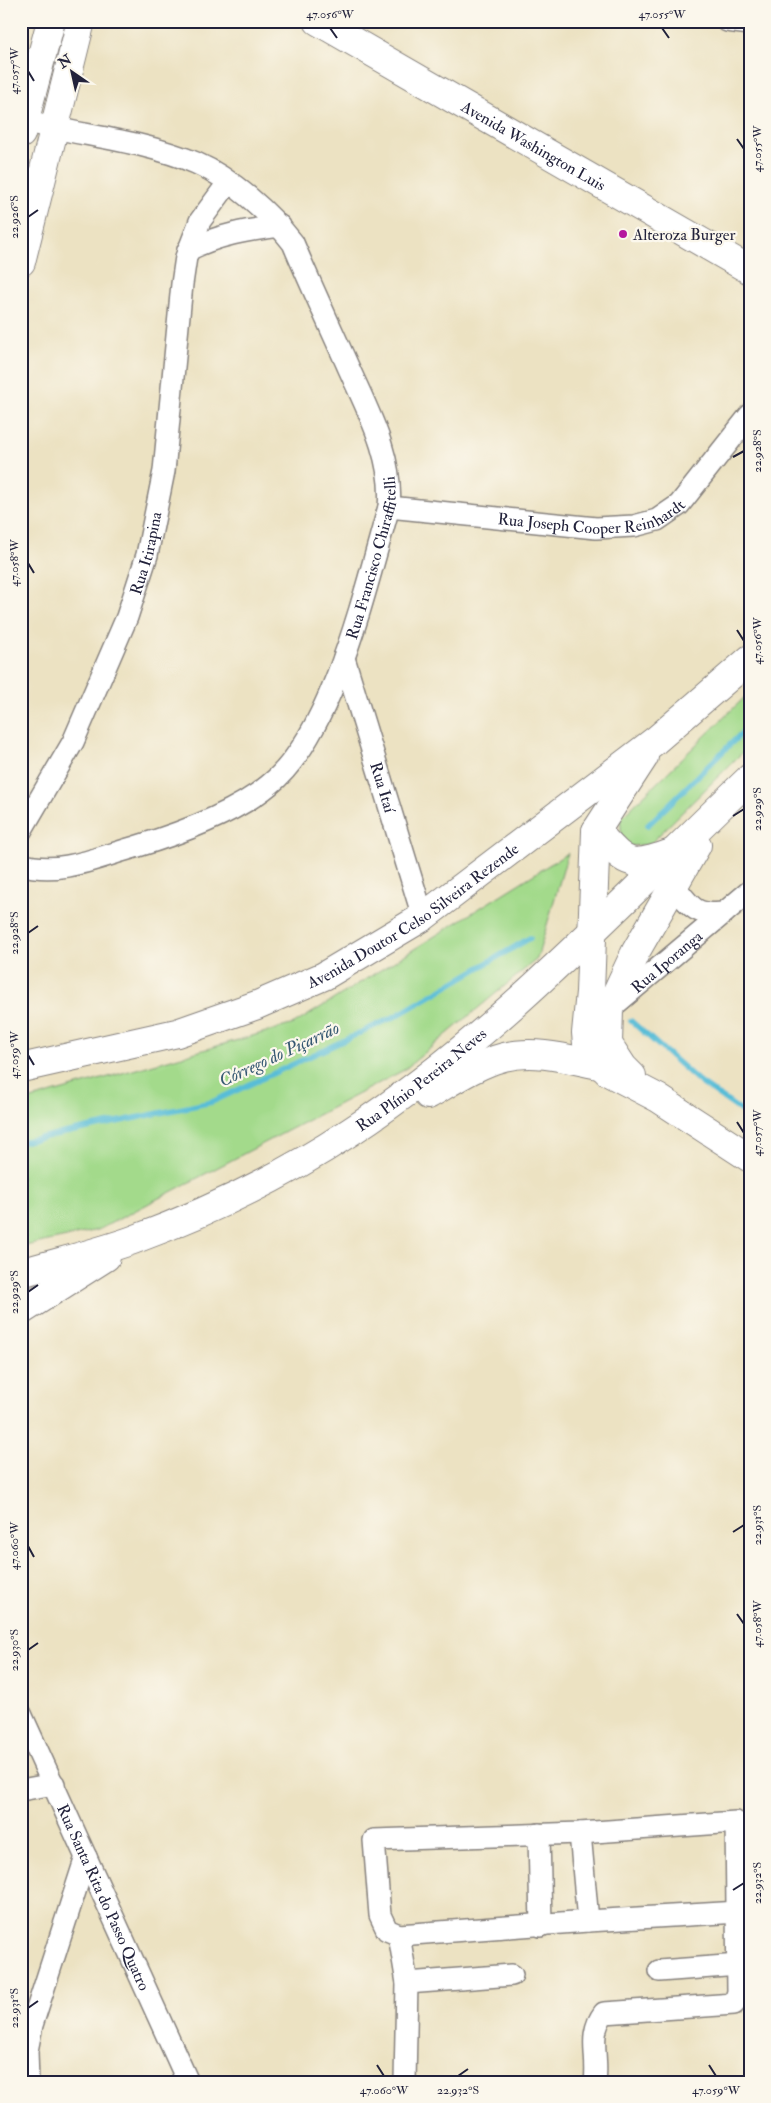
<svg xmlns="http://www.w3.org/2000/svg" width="771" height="2103" font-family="'IM FELL Double Pica',serif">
<rect width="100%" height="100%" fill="#fbf7ec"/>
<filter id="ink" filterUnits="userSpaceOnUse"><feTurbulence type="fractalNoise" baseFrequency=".02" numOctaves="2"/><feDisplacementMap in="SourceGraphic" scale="10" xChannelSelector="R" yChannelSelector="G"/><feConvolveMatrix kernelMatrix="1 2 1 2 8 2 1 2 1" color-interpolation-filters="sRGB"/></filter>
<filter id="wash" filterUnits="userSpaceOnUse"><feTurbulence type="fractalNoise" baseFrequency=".0096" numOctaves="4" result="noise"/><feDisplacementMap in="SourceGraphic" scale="20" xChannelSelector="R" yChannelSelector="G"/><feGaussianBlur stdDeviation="1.12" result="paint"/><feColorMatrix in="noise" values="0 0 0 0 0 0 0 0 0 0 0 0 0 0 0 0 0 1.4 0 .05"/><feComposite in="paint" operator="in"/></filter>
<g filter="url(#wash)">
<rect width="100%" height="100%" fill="#ece2c2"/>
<g fill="#a3da8b" stroke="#627e63">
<polygon points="750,692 750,745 650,844 623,847 620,819"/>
<polygon points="568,853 537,959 404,1070 98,1230 21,1247 21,1102 294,1024"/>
</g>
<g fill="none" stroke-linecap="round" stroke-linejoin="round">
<g stroke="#59bdd7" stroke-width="5.5">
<polyline points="648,825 750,725"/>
<polyline points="631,1021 701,1083 750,1117"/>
<polyline points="21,1142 212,1102 396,1016 530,938"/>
</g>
</g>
</g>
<g filter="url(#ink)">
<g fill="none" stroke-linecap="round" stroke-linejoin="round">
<g stroke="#87827e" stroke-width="24">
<g id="minor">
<polyline points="727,21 750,24"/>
<path d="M188 250C218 235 247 230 280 226"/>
<path id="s1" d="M389 507 596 528 634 526 657 520 679 505 750 415"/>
<path id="s2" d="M344 658 423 917"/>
<path id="s3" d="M21 831 73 742 127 617 147 555 164 471 182 284 186 257 200 221 228 183"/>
<path id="s4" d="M21 864C59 876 99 857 135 847 178 834 234 814 269 785 333 735 366 585 389 507 394 456 366 408 346 362 328 322 310 283 293 243 270 213 231 178 196 163 142 140 81 136 24 121"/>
<path d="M673 884C690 906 694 916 724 913"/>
<path id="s5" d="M612 1007 750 891"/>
<path id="s6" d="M21 1714 188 2082"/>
<polyline points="21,1790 54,1784"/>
<polyline points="580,1833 588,1921 739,1912"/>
<polyline points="539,1834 541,1926"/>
<polyline points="399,1935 588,1921"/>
<polyline points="659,1971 739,1965"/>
<polyline points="407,1983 512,1975"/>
<polyline points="28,2082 27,2051 32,2025 86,1857"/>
<path d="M405 2082 407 1983 399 1935 387 1930 380 1915 374 1840 580 1833 736 1822 738 1992 734 2004 604 2013C587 2035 599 2056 595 2082"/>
</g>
</g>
<g stroke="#87827e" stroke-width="30">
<g id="major">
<path id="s7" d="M318 21 750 270"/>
<polyline points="21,134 51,21"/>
<polyline points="21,262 81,21"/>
<polyline points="644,757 596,831 590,992 586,1033 587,1044 592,1056 608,1072 658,1098 750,1158"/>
<path d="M596 831C627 864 627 869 672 853"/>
<path id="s8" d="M21 1068 177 1033 257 1005 324 976 423 917 656 740 750 659"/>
<polyline points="632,1076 623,1067 608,1044 609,1009 636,951 697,845"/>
<path d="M428 1095C452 1081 477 1064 504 1057 535 1049 569 1059 599 1065"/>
<path id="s9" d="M21 1273C58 1262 97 1253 133 1240 208 1212 284 1176 350 1132 500 1034 621 901 750 778"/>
<polyline points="21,1311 106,1257"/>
</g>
</g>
<use href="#minor" stroke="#fff" stroke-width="21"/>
<use href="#major" stroke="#fff" stroke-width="28"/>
</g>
</g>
<path fill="none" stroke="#22223b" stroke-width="2" d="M330 28 337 38M662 28 669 38M28 71 34 81M737 139 744 149M28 217 38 210M733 457 744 451M28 563 34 573M737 630 744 641M733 816 744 809M28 933 38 926M28 1055 34 1065M737 1122 744 1133M28 1292 38 1285M733 1532 744 1525M28 1546 34 1557M737 1614 744 1624M28 1650 38 1643M733 1890 744 1883M28 2008 38 2001M377 2065 384 2076M709 2065 716 2076M458 2076 468 2069"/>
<circle fill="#b5179e" stroke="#fbf7ec" stroke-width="2" cx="623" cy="234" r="5"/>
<g text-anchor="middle" stroke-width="4.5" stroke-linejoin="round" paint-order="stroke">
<g font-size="16" fill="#22223b" stroke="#fbf7ec">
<text dy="6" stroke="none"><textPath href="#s7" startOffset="249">Avenida Washington Luis</textPath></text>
<text dy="6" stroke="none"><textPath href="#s1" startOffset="205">Rua Joseph Cooper Reinhardt</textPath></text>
<text dy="6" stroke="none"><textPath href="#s3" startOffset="306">Rua Itirapina</textPath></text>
<text dy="6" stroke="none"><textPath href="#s4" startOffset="519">Rua Francisco Chiraffitelli</textPath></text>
<text dy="6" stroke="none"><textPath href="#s2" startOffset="135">Rua Itaí</textPath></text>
<text dy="6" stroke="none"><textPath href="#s8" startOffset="425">Avenida Doutor Celso Silveira Rezende</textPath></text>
<text dy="6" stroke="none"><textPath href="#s5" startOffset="71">Rua Iporanga</textPath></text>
<text dy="6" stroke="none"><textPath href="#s9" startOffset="448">Rua Plínio Pereira Neves</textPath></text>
<text dy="6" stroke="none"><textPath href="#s6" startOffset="201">Rua Santa Rita do Passo Quatro</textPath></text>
</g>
<g font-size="16" fill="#22223b" stroke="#fbf7ec" text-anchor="start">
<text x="633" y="240">Alteroza Burger</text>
</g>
<g font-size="18" font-style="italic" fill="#355872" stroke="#fbf7ec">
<text transform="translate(279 1054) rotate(-25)" y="6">Córrego do Piçarrão</text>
</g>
</g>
<rect width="771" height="2103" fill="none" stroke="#fbf7ec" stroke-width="55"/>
<g transform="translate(72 72) rotate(326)" stroke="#fbf7ec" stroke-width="4" paint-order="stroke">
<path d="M0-4L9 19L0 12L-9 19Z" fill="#22223b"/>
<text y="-8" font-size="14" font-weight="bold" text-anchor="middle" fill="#22223b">N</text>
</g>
<rect x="28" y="28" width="716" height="2048" fill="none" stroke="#22223b" stroke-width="2"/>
<g font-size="12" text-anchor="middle" fill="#22223b">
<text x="330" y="18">47.056°W</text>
<text x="662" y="18">47.055°W</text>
<text transform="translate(14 71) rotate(-90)" y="4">47.057°W</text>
<text transform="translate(757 149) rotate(-90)" y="4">47.055°W</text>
<text transform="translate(14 217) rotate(-90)" y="4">22.926°S</text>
<text transform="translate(757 451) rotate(-90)" y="4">22.928°S</text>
<text transform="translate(14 563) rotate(-90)" y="4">47.058°W</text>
<text transform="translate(757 641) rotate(-90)" y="4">47.056°W</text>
<text transform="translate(757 809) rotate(-90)" y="4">22.929°S</text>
<text transform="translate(14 933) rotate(-90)" y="4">22.928°S</text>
<text transform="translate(14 1055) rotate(-90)" y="4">47.059°W</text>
<text transform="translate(757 1133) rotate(-90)" y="4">47.057°W</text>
<text transform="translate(14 1292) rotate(-90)" y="4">22.929°S</text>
<text transform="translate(757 1525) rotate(-90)" y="4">22.931°S</text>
<text transform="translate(14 1546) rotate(-90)" y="4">47.060°W</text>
<text transform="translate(757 1624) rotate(-90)" y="4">47.058°W</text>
<text transform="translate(14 1650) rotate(-90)" y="4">22.930°S</text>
<text transform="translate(757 1883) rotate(-90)" y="4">22.932°S</text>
<text transform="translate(14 2008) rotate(-90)" y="4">22.931°S</text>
<text x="384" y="2094">47.060°W</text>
<text x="458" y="2094">22.932°S</text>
<text x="716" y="2094">47.059°W</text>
</g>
</svg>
